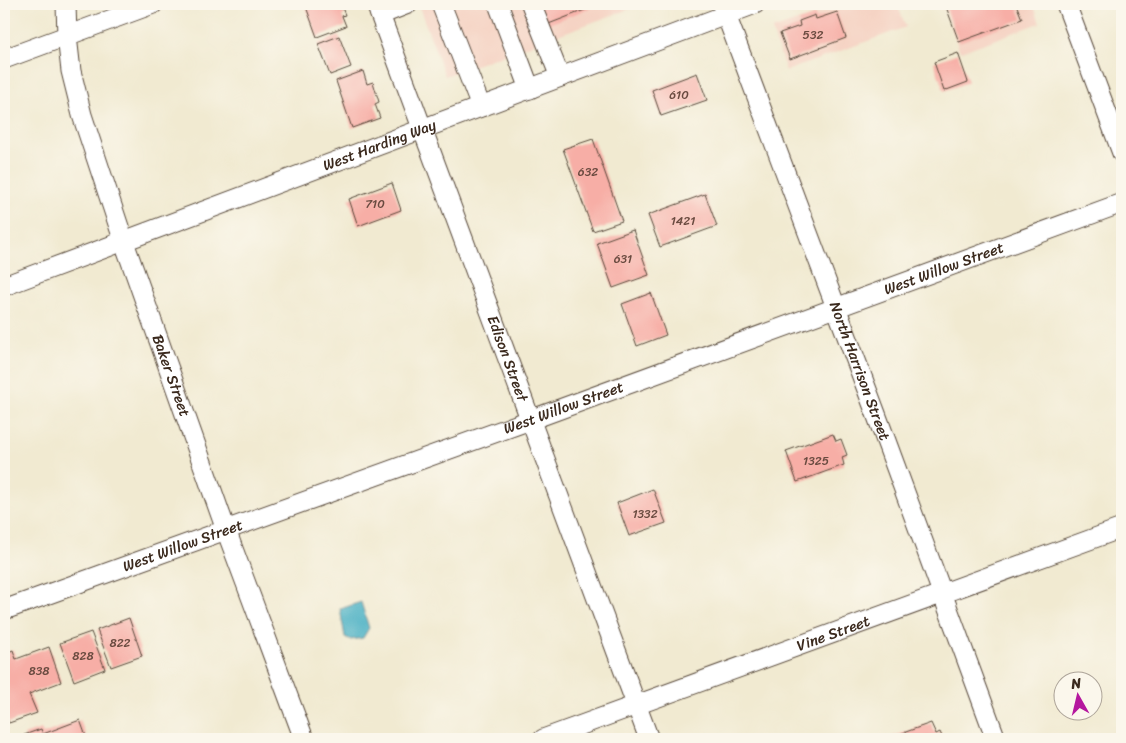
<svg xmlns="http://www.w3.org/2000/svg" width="1126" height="743" font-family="Sriracha,sans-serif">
<rect width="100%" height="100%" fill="#fbf7ec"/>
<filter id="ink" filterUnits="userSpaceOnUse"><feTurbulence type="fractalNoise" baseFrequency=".02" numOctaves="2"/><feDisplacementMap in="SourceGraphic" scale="10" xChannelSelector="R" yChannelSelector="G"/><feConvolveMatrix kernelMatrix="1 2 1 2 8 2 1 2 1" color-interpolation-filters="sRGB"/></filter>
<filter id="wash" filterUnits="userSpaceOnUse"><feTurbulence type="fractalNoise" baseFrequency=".0096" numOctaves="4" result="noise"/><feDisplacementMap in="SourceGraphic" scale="20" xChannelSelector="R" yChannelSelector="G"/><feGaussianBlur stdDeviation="1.12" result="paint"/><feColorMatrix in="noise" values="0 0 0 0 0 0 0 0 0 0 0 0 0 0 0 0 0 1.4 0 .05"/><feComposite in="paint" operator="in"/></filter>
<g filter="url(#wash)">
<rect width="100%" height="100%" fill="#f1ead1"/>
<g fill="#f5d2c2">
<polygon points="418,4 643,4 445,76"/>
<polygon points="846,4 897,4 906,27 786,71 772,30"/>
<polygon points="943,4 1033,4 1040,23 960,52"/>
</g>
<polygon fill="#43adc2" stroke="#3f6c70" points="361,602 369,628 363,638 351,640 345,637 340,609"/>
<g id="blocks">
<g fill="#f7aea6">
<polygon points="305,4 335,4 336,7 341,5 345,15 342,16 346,26 317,37"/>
<polygon points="538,4 600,4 546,25"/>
<polygon points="945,4 1016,4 1022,19 959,42"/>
<polygon points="837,12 846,38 790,59 780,33 800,26 799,21 815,15 816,19"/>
<polygon points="339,36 351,67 330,75 318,44"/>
<polygon points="958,53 968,82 944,91 934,62"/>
<polygon points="363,71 367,84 373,82 379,102 375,104 380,118 352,128 336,81"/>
<polygon points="697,73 707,100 661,116 652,90"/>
<polygon points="593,139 622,221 593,231 563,149"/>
<polygon points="392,183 401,210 358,226 349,199"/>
<polygon points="705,194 717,226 660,247 648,215"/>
<polygon points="633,230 649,275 613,288 597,243"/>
<polygon points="651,293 666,335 637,346 622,304"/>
<polygon points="833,434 836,441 841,439 847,455 842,457 844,465 797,482 786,451"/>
<polygon points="653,489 666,523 629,536 617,503"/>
<polygon points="129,618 142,656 111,667 97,630"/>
<polygon points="91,632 105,669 74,681 60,643"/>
<polygon points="49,647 61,682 29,694 37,713 9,723 5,714 4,714 4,654 13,650 16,659"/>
<polygon points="80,720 87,739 26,739 24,735 41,729 43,734"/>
<polygon points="931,723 936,734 940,732 943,739 886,739"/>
</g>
</g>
</g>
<g filter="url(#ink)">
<use href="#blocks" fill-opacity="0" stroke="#564739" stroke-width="1"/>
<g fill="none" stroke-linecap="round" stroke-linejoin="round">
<g stroke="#564739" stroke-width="21">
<g id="minor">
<path id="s1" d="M66 4 67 36 71 71 82 115 124 242 226 530 304 739"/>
<path id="s2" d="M376 4 649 739"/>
<polyline points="441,4 481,107"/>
<polyline points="498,4 530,89"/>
<polyline points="531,4 560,77"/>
<path id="s3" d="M722 4 875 411 996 739"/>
<polyline points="1066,4 1122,153"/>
<polyline points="380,15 408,4"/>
<polyline points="4,59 153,4"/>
<path id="s4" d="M4 286 755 4"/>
<path id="s5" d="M4 610 530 420 1122 203"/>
<path id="s6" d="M543 739 1122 528"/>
</g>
</g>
<use href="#minor" stroke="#fff" stroke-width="19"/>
</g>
</g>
<g text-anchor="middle" stroke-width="5" stroke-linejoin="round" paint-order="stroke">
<g font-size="12" fill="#6a4b40">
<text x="813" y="39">532</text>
<text x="679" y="99">610</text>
<text x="588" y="176">632</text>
<text x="375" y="208">710</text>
<text x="683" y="225">1421</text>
<text x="623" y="263">631</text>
<text x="816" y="465">1325</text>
<text x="645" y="518">1332</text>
<text x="120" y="647">822</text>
<text x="83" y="660">828</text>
<text x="39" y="675">838</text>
</g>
<g font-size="15" fill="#3b2a1e" stroke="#fbf7ec">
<text dy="5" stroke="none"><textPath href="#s4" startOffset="401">West Harding Way</textPath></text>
<text dy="5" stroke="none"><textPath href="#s5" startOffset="1000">West Willow Street</textPath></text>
<text dy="5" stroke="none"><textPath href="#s2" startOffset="378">Edison Street</textPath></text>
<text dy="5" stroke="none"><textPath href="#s3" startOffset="392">North Harrison Street</textPath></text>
<text dy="5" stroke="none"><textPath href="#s1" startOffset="388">Baker Street</textPath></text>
<text dy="5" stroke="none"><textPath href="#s5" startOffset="595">West Willow Street</textPath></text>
<text dy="5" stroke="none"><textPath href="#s5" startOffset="190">West Willow Street</textPath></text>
<text dy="5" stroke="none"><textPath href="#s6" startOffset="309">Vine Street</textPath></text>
</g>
</g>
<rect width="1126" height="743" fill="none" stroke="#fbf7ec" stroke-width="20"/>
<g transform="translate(1078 696) rotate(352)"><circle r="24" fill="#fbf7ec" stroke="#aea59a"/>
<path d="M0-4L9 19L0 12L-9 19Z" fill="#b5179e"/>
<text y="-8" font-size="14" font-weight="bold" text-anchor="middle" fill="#3b2a1e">N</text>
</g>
</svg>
